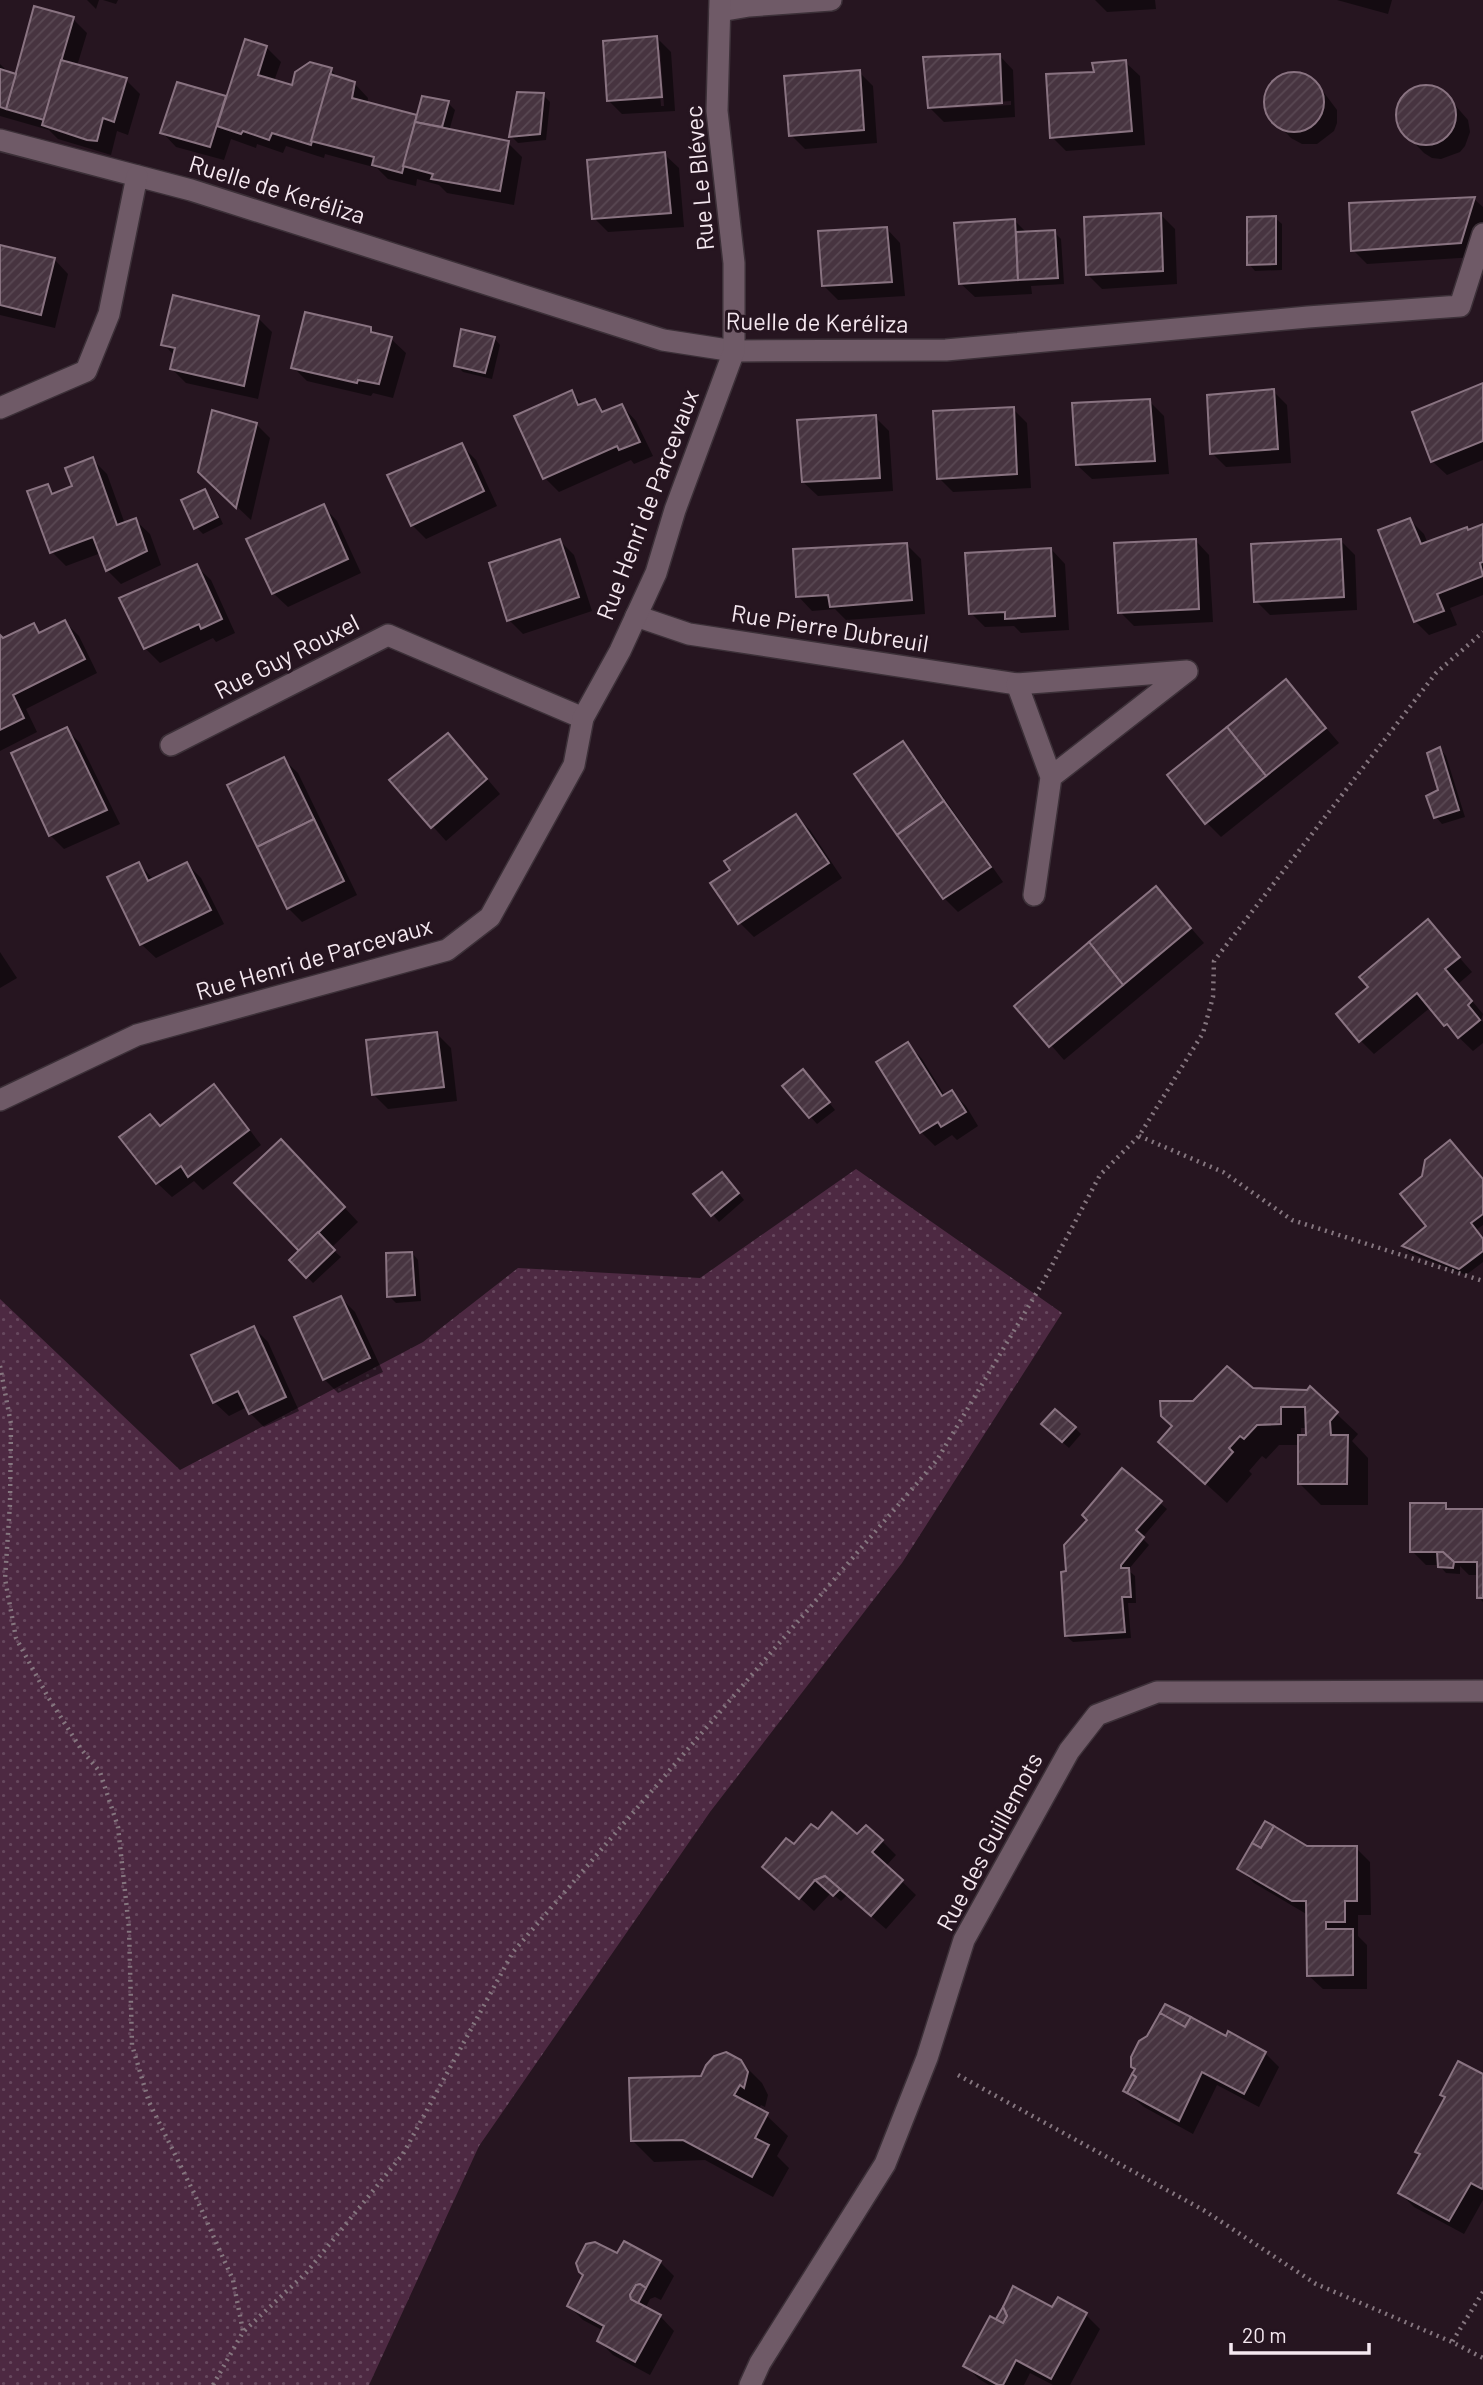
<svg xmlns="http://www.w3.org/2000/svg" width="1483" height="2385" font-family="Barlow,sans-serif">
<defs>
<pattern id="grass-dots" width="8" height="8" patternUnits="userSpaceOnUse" patternTransform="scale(1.75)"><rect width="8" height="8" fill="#4d2942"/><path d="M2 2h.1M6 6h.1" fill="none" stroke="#67485e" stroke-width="1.8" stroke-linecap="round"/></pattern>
<pattern id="building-hatch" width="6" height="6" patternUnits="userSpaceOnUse" patternTransform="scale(1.75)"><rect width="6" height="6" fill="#473440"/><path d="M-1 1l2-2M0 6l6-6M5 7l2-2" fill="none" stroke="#594853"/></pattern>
</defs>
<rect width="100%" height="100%" fill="#261520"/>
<polygon fill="url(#grass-dots)" points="856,1169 1062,1313 902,1563 710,1812 479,2146 369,2385 0,2385 0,1299 180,1470 423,1342 518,1268 700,1278"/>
<g fill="#0007" fill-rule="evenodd">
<polygon points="87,0 99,0 96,9"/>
<polygon points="103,0 118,0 116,4"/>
<polygon points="1095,0 1155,0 1156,9 1107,12"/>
<polygon points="1337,0 1392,0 1388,14"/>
<polygon points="73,19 87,33 77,66 126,80 140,94 128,135 117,131 111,155 58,139 49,130 0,116 0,64 9,73 17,76"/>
<path d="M657 38 671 52 675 111 622 114 608 100ZM657 50H660L664 106H661Z"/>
<polygon points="246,41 267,48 281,62 274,81 293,87 331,70 340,79 354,83 368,98 367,104 416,116 448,103 455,110 449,131 508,143 522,157 514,205 447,193 439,185 417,179 416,186 388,179 377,168 325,154 324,158 286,146 283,153 257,144 256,148 231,139 224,160 176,147 162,132 178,84 227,98"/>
<path d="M999 55 1013 70 1015 117 944 122 929 107ZM1011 101V105L940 109V106Z"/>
<polygon points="1125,62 1140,76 1145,145 1066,151 1052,137 1096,74"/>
<polygon points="859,72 873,86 877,143 805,149 791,135"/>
<polygon points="1298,74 1311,79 1325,94 1337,110 1337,123 1334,131 1317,144 1302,144 1291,138 1270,116 1266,106 1267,98 1271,86 1277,80 1286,75"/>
<polygon points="1428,87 1437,89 1448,97 1468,120 1470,132 1465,146 1460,152 1441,159 1432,158 1424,153 1403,131 1398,117 1401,103 1408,93"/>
<polygon points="543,95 550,102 546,140 518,143 511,136"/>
<polygon points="664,154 679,168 684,227 608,232 594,218"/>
<polygon points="1474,199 1483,207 1483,230 1475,257 1367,264 1353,250 1350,204"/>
<polygon points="1161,215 1175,229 1177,284 1102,289 1087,274"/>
<polygon points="1275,218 1282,224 1282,270 1255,271 1249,264"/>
<polygon points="1015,221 1027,233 1054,232 1061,239 1064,284 1031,286 1032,294 975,297 960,283"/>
<polygon points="886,228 900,243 905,296 838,300 824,286"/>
<polygon points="0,246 54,259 68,274 55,328 0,315"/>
<polygon points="258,318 272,332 258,399 186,383 172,369 175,356 163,344"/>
<polygon points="371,329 377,335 391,339 406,353 393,398 373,393 371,396 307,381 293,367"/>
<polygon points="494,338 500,345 492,379 463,372 456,365"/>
<polygon points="1483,385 1483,460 1447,475 1432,461"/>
<polygon points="1273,391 1287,405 1291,463 1226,467 1212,453"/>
<polygon points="571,392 584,405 595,401 606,413 622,406 636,421 653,456 634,464 631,460 559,492 545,478 516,417"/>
<polygon points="1149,401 1164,416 1169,474 1092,479 1077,465"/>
<polygon points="1013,409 1027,423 1031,488 953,492 939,478"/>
<polygon points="875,417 889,431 893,491 818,496 803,482"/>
<polygon points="256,424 270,438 251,520 212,483"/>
<polygon points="462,446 476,460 497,506 426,539 412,525"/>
<polygon points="92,459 107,474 125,524 135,520 150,534 161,565 121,584 107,570 101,553 66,566 52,552 47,486 56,494 74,487"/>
<polygon points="205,491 211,498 223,524 203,534 196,527"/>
<polygon points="323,506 337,521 361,573 288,607 273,593"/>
<polygon points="1410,520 1424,534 1428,544 1483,526 1483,595 1450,608 1457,625 1429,635 1415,621"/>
<polygon points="1195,540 1209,555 1213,622 1134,626 1120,612"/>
<polygon points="560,541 574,555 592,611 523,634 509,620"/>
<polygon points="1341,541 1355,555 1357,610 1270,615 1256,601"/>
<polygon points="906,544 921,559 925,614 846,620 835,609 812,611 798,596"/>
<polygon points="1051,549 1065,564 1069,630 1021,633 1014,626 985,627 971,613"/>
<polygon points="196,566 211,580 235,633 216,642 213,638 160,663 145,648 121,599"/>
<polygon points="65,622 79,636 97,673 26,709 37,732 0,751 0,637 4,640 34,625 42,634"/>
<polygon points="1286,681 1339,743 1221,837 1207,823 1169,775"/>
<polygon points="66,729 80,743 120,824 64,849 50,835"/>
<polygon points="902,744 916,758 1003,882 958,912 944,898 857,775"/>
<polygon points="462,749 500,794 446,841 392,781"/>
<polygon points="1440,749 1446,756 1465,817 1442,824 1436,817 1428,797 1440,791"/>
<polygon points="283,759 298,773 357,895 302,922 288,908"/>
<polygon points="796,816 810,830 842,878 754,937 740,923 713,883 732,870"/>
<polygon points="139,864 154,880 187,864 201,878 224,924 156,958 141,944"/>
<polygon points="1156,888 1204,943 1064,1060 1017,1006"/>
<polygon points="1428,922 1472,972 1458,984 1483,1014 1481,1020 1483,1022 1483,1043 1473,1051 1445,1024 1431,1007 1374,1054 1360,1040 1371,988"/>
<polygon points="0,952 17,978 0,988"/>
<polygon points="437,1034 451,1048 457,1101 388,1109 374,1095"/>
<polygon points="908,1044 922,1059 945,1096 952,1092 966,1106 978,1126 957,1140 952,1135 935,1146 921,1132"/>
<polygon points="809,1078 835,1110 817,1124 784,1087"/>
<polygon points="214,1087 228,1101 261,1145 203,1190 194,1181 172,1197 157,1183"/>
<polygon points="295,1155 358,1222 331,1248 341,1257 313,1283 291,1260 301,1251"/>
<polygon points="1483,1180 1483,1225 1476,1230 1483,1239 1483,1262 1466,1275 1410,1253 1404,1246"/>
<polygon points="729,1181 744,1200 719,1222 696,1194"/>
<polygon points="412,1253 418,1260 421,1301 396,1303 389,1296"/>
<polygon points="341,1298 355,1312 383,1372 338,1393 324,1379"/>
<polygon points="254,1328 268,1342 299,1411 264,1427 250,1413 247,1407 229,1416 214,1402"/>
<path d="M1310 1389 1358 1434 1352 1441 1368 1458V1505H1321L1300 1484V1445H1279L1266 1459 1262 1456 1249 1471 1252 1474 1227 1503 1160 1442 1194 1403 1253 1390 1308 1391ZM1301 1428H1307V1436H1301Z"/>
<polygon points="1075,1428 1081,1434 1069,1448 1050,1431"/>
<polygon points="1160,1503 1167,1509 1142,1538 1149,1545 1128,1570 1135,1576 1136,1603 1128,1603 1131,1638 1073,1642 1066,1636 1068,1573"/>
<polygon points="1445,1505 1451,1511 1483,1511 1483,1602 1478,1597 1478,1575 1469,1575 1460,1566 1460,1574 1446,1573 1439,1565 1426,1565 1412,1551"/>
<polygon points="818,1832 882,1841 896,1855 886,1866 916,1895 886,1929 847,1895 841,1901 831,1893 830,1894 814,1911 777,1877 794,1847"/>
<polygon points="1307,1847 1356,1848 1370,1862 1371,1915 1358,1915 1358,1936 1367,1945 1367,1989 1323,1989 1308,1975 1308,1915 1254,1883 1240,1869"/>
<polygon points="1227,2039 1265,2053 1279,2067 1259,2107 1217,2085 1193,2134 1144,2107 1125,2091"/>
<polygon points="740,2061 762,2083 768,2095 765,2107 761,2105 758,2110 766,2115 788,2136 777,2156 789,2168 773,2197 705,2160 654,2162 633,2141 702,2078"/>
<polygon points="1483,2076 1483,2200 1464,2234 1414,2207 1400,2193 1421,2155"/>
<path d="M617 2256 660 2262 674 2276 661 2300 655 2297 650 2299 645 2309 660 2316 674 2331 650 2375 613 2355 599 2341 604 2331 583 2320 569 2306ZM638 2280 647 2289 646 2290 638 2285Z"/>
<polygon points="1086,2315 1100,2329 1070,2385 1053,2385 1030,2373 1024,2385 989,2385 979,2379 965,2365 1004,2324 998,2319"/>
</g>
<g fill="url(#building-hatch)" stroke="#897381" stroke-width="2">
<polygon points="34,6 74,17 44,120 6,109"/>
<polygon points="657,36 662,97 607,101 603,41"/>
<polygon points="245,39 267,46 258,75 292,85 295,72 310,62 332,68 311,145 272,133 269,140 243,131 241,134 217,126"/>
<polygon points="1000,54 1002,103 928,108 923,57"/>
<polygon points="61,60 127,78 114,122 103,118 97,141 87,140 42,125"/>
<polygon points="1126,60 1132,131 1050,138 1046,74 1094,72 1092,63"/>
<polygon points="0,69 16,74 6,109 0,107"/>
<polygon points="860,70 864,130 789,136 784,76"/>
<circle cx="1294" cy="102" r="30"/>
<polygon points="330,74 355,82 352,98 417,115 402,173 372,165 374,157 311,141"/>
<polygon points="177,82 226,96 210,147 160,133"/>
<circle cx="1426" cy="115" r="30"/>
<polygon points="517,92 544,93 540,134 509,137"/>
<polygon points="422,96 449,101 442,127 415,122"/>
<polygon points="415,122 509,141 500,191 431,179 433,174 403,166"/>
<polygon points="665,152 671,213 592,219 587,160"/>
<polygon points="1475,197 1461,243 1351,251 1349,203"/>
<polygon points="1161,213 1163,271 1086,275 1084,217"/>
<polygon points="1276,216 1276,264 1247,265 1247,217"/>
<polygon points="1015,219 1018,280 959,284 954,223"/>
<polygon points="887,227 892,282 822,286 818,231"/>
<polygon points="1055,230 1058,278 1018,280 1016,232"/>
<polygon points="0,245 55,258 41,315 0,305"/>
<polygon points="173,295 259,316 244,386 170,369 175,348 161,345"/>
<polygon points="305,312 371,327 371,332 392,337 379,384 358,380 357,383 291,368"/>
<polygon points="461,329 495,337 485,373 454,366"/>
<polygon points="1483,383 1483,441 1431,462 1412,412"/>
<polygon points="1274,389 1278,449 1210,454 1207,395"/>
<polygon points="572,390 578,405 595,399 602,412 622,404 640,442 619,450 617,446 543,479 514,416"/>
<polygon points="1150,399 1155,461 1076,465 1072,403"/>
<polygon points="1014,407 1017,474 937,479 933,411"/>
<polygon points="212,410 257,423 236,508 198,472"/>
<polygon points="876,415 880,478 802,482 797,420"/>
<polygon points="462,443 484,491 411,526 387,475"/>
<polygon points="93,457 117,525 136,518 147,551 106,571 93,537 50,553 27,491 48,484 52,494 72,486 65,468"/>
<polygon points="205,489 218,517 194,529 181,500"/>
<polygon points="324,504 348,559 272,594 246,539"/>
<polygon points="1410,518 1421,544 1467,527 1468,530 1483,524 1483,562 1480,563 1483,576 1437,594 1444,611 1414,622 1378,530"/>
<polygon points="560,539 579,597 507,621 489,563"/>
<polygon points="1196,539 1199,609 1118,613 1114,543"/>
<polygon points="1341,539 1344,597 1254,602 1251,544"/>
<polygon points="907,543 912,600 830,607 828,595 796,597 793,549"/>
<polygon points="1051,548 1055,616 1005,619 1005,612 969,614 965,553"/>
<polygon points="197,564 222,619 201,629 199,624 144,649 119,598"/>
<polygon points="65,620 85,659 13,695 24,718 0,730 0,635 3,638 34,623 39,633"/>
<polygon points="1286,679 1326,728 1266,776 1227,727"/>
<polygon points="67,727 107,810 49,836 11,753"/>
<polygon points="1227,727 1266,776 1205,824 1167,775"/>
<polygon points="448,733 487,779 431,828 389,780"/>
<polygon points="903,741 944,801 897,835 854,774"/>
<polygon points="1440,747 1459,810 1434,818 1426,796 1438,790 1427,753"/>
<polygon points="284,757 314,819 257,847 227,785"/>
<polygon points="944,801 991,867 943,899 897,835"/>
<polygon points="796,814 829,863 738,924 710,883 730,870 724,861"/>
<polygon points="314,819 344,881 287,909 257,847"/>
<polygon points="139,862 148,881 187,862 211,910 140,945 107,877"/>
<polygon points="1156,886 1191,928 1123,985 1089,942"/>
<polygon points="1428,919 1460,957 1445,969 1472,1001 1468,1005 1480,1020 1458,1038 1447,1024 1444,1026 1417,993 1359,1042 1336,1014 1368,987 1359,977"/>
<polygon points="1089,942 1123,985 1049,1047 1014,1006"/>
<polygon points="437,1032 444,1087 372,1095 366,1040"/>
<polygon points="908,1042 942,1096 952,1090 966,1112 941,1127 938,1122 920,1133 876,1062"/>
<polygon points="803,1069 830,1102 809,1118 782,1086"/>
<polygon points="214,1084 249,1130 188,1177 181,1166 156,1184 119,1137 150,1114 160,1126"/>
<polygon points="281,1139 345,1207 299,1251 234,1183"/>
<polygon points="1450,1140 1483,1179 1483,1214 1471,1223 1483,1239 1483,1251 1459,1269 1402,1246 1426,1226 1400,1194 1422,1176 1425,1160"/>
<polygon points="722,1172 739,1193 711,1216 693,1194"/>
<polygon points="318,1232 335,1250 306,1278 289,1260"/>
<polygon points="412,1252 415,1295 387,1297 386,1253"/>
<polygon points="341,1296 370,1358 323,1380 294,1317"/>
<polygon points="254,1326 286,1397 249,1414 238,1391 213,1403 191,1355"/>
<polygon points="1227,1366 1253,1388 1307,1390 1310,1386 1338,1412 1330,1421 1331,1435 1348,1435 1347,1484 1298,1484 1298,1435 1306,1435 1305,1407 1281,1407 1281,1424 1257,1425 1244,1439 1240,1436 1229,1448 1233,1452 1205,1484 1158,1442 1172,1426 1161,1416 1160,1401 1193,1401"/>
<polygon points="1055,1409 1076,1427 1062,1442 1041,1424"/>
<polygon points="1122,1468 1162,1501 1136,1530 1144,1537 1121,1565 1121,1568 1129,1568 1131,1597 1122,1597 1125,1632 1065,1636 1061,1572 1066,1571 1064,1545 1087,1520 1082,1515"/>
<polygon points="1410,1503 1446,1503 1446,1509 1483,1509 1483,1598 1477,1598 1477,1562 1454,1562 1443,1552 1410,1552"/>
<polygon points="1437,1552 1443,1552 1454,1562 1453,1568 1438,1567"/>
<polygon points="832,1812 857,1834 866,1825 883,1840 872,1852 903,1880 871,1916 825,1876 815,1880 799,1899 762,1867 786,1838 794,1844 811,1824 818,1829"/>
<polygon points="1265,1821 1274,1826 1261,1848 1252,1843"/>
<polygon points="1274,1826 1307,1846 1357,1846 1357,1901 1345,1901 1345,1922 1326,1922 1326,1929 1353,1929 1353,1975 1307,1976 1306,1901 1292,1901 1237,1869 1252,1843 1261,1848"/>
<polygon points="825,1876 840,1889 833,1896 815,1880"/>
<polygon points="1165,2004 1191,2017 1185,2027 1160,2013"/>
<polygon points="1160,2013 1185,2027 1191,2017 1226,2036 1228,2031 1266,2052 1244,2094 1202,2072 1179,2121 1127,2093 1136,2077 1132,2074 1135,2069 1131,2067 1131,2057 1139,2041 1147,2036"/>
<polygon points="726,2052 741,2060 748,2072 744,2088 740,2085 734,2095 768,2113 755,2138 769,2145 752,2177 683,2140 631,2141 629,2078 701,2076 706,2065 714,2056"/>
<polygon points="1458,2061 1483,2074 1483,2187 1482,2189 1471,2183 1449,2221 1398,2193 1420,2154 1415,2152 1445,2097 1440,2095"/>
<polygon points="1132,2074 1136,2077 1127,2093 1123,2091"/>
<polygon points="624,2241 661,2261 646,2288 640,2284 636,2285 630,2295 631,2299 661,2315 635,2362 597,2341 604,2326 567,2306 583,2275 579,2272 576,2263 586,2244 595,2242 617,2253"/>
<polygon points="640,2284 646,2288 638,2303 631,2299 630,2295 636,2285"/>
<polygon points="1013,2286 1052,2307 1058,2297 1087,2313 1051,2379 1016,2360 1003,2385 998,2385 963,2366 990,2316 1003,2323 1007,2316 1003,2307"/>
<polygon points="1003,2307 1007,2316 1003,2323 996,2319"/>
</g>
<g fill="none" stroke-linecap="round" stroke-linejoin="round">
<g stroke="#3c3038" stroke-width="24">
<g id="street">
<polyline points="720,11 749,6 831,0"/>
<polyline points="0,140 191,190 663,340 734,351 946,350 1308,317 1460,306 1483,234"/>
<polyline points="0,408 86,371 109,314 137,176"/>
<polyline points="636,616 689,634 1017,684"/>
<polyline points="171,745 388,635 583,718"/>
<polyline points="1034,895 1051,777 1017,684 1187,671 1051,777"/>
<polyline points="0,1100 137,1035 447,950 490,917 574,765 583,718 620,651 656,573 675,510 734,351 734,263 717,111 720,0"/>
<polyline points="750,2385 760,2363 885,2164 927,2058 964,1940 1069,1751 1097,1715 1157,1692 1483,1691"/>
</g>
</g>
<g stroke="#85767f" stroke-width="4.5" stroke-dasharray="2 5" stroke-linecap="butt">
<polyline points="1139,1136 1223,1172 1292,1220 1483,1281"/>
<polyline points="0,1366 11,1424 10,1504 5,1579 16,1638 48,1697 81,1749 100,1772 118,1827 129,1928 132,2045 149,2102 194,2193 233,2280 243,2331"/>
<polyline points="958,2075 1205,2211 1316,2284 1452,2342"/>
<polyline points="1483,2292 1452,2342 1483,2358"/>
<polyline points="213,2385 243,2332 306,2273 403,2154 513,1952 937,1460 1043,1282 1100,1175 1139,1136 1203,1033 1213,997 1214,961 1436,673 1483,632"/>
</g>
<use href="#street" stroke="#6f5a67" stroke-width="21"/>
</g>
<g text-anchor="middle" stroke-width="6" stroke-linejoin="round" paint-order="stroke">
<g font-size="24" fill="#f5e8f0" stroke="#261520">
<text transform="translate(700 178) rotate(-95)" y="8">Rue Le Blévec</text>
<text transform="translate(277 190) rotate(17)" y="8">Ruelle de Keréliza</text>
<text transform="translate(817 323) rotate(1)" y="8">Ruelle de Keréliza</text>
<text transform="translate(648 505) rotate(-69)" y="8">Rue Henri de Parcevaux</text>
<text transform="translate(830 629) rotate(9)" y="8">Rue Pierre Dubreuil</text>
<text transform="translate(287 657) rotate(-27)" y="8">Rue Guy Rouxel</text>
<text transform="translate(314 959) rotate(-16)" y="8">Rue Henri de Parcevaux</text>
<text transform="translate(990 1842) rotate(-62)" y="8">Rue des Guillemots</text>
</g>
</g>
<path d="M1231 2343v10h138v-10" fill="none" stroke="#f5e8f0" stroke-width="3.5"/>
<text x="1242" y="2343" font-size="21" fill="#f5e8f0" stroke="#261520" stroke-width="5" paint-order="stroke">20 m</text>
</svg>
